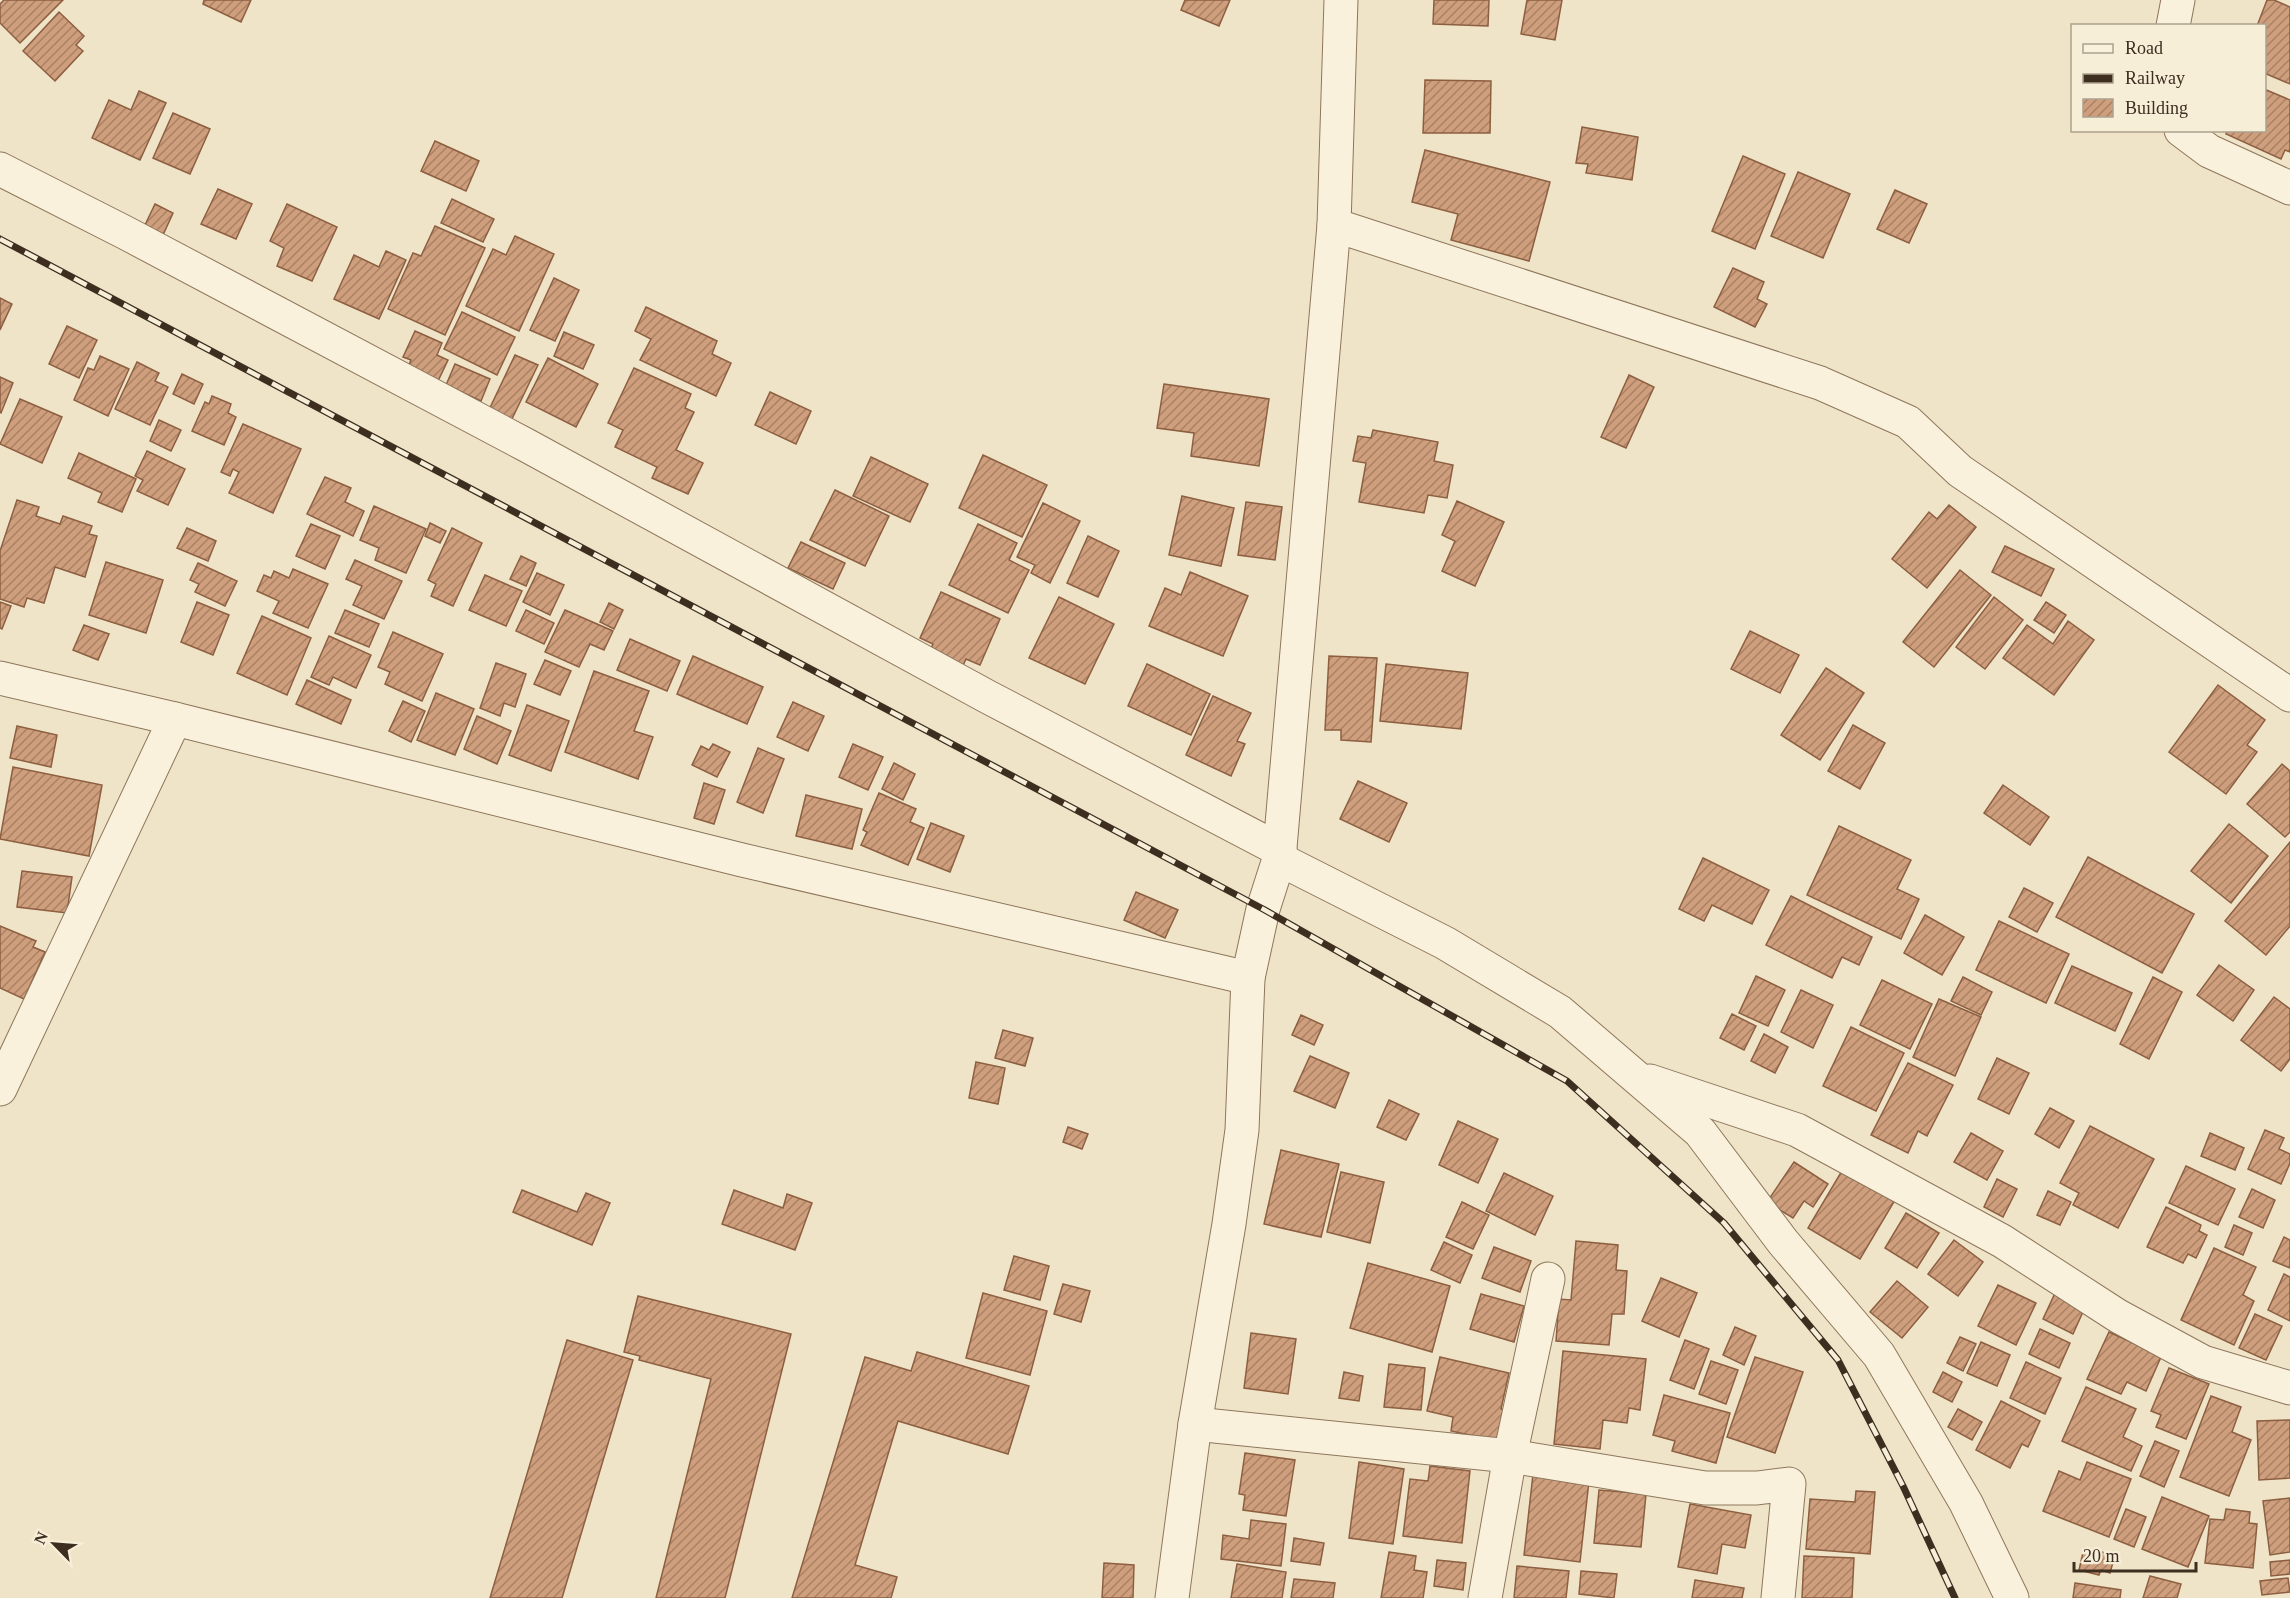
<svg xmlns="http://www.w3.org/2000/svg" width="2290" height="1598" font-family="Georgia,serif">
<defs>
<pattern id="building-hatch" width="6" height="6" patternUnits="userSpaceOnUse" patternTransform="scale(1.5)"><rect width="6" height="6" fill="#cf9f7d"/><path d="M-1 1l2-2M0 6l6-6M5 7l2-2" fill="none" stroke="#a98266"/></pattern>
</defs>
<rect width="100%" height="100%" fill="#f0e4c8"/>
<g fill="url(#building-hatch)" stroke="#8d5f41" stroke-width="1.5">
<polygon points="4,0 63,0 20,43 0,23 0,4"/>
<polygon points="204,0 251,0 241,22 203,4"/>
<polygon points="1185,0 1230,0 1219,26 1181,10"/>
<polygon points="1434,0 1489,0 1488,26 1433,24"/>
<polygon points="1527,0 1562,0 1555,40 1521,34"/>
<polygon points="2267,0 2274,0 2290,7 2290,84 2264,73 2264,26 2257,26"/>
<polygon points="59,12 84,36 76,45 83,51 55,81 23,51"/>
<polygon points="1425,80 1491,81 1490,133 1423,133"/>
<polygon points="2264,89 2290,100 2290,152 2285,150 2281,159 2226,134 2228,130 2264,130"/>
<polygon points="139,91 166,103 140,160 92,138 109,100 131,110"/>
<polygon points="173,113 210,129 190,174 153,158"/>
<polygon points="1582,127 1638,137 1632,180 1586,173 1588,164 1576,163"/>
<polygon points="435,141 479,161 466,191 421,171"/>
<polygon points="1425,150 1550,182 1529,261 1451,240 1458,214 1412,202"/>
<polygon points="1743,156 1785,174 1755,249 1712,231"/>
<polygon points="1798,172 1850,194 1823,258 1771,236"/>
<polygon points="218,189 252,204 236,239 201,224"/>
<polygon points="1895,190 1927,204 1909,243 1877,229"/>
<polygon points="452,199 494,219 483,242 441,223"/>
<polygon points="155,204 173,213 163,235 144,227"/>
<polygon points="287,204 337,227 312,281 277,266 284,248 270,241"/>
<polygon points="435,226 485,248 445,335 388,309 413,253 421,256"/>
<polygon points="515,236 554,254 519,331 466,306 493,249 506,255"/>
<polygon points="386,251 406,260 379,319 334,299 354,255 379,267"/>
<polygon points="1733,268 1764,282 1757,299 1767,304 1755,327 1714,307"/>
<polygon points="554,278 579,290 555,341 530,330"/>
<polygon points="0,298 12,304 0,330"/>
<polygon points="646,307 717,341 712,354 731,363 716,396 640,360 651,339 635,331"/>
<polygon points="462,312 515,337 497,375 444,349"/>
<polygon points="67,326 97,340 79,378 49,364"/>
<polygon points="415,331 442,343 437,355 448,360 438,381 408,367 411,360 403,357"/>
<polygon points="564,332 594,345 583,369 554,356"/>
<polygon points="515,355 538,365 510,423 488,412"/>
<polygon points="100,356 129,369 108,416 74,400 88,368 94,370"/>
<polygon points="548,358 598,384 576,427 526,402"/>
<polygon points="137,362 159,373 155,381 168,387 150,425 115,409"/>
<polygon points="455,364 490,379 481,401 446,385"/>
<polygon points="634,368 691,394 685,408 694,412 676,450 703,463 688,494 652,478 657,467 615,447 623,430 608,423"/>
<polygon points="182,374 203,384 194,404 173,394"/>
<polygon points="1629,375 1654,387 1626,448 1601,437"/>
<polygon points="0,377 13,383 1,413 0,412"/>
<polygon points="1164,384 1269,399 1259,466 1191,456 1194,433 1157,428"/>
<polygon points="770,392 811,411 796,444 755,425"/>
<polygon points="212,396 231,404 228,413 236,417 224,445 192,431 205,402 209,404"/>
<polygon points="20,399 62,417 42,463 0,444"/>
<polygon points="159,420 181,430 171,451 150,441"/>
<polygon points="243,424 301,449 273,513 229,493 239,472 233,469 230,476 221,472"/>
<polygon points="1373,430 1438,442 1434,461 1453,465 1447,498 1428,495 1424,513 1359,502 1366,463 1353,461 1358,436 1371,438"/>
<polygon points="147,451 185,469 168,505 137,491 143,480 135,476"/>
<polygon points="79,453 136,479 122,512 98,502 102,493 68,478"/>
<polygon points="983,455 1047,485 1022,537 959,508"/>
<polygon points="871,457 928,484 910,522 853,496"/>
<polygon points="325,477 351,488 345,502 364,511 353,536 307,514"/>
<polygon points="835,490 889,516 865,566 810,540"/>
<polygon points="1182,496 1234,508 1221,566 1169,555"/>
<polygon points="17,500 39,507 36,516 60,524 63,516 92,526 89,534 97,536 85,577 55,567 44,603 27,598 24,607 0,599 0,551"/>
<polygon points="1457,501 1504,522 1475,586 1442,571 1455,541 1442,535"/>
<polygon points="1246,502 1282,507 1275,560 1238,555"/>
<polygon points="1043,503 1080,521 1050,583 1031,573 1035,565 1017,557"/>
<polygon points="1949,505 1976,527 1927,588 1892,559 1929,512 1937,519"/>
<polygon points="374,506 426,529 406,573 375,560 379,548 360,540"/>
<polygon points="430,523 446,531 440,543 425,536"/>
<polygon points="311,524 340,536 325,569 296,556"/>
<polygon points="978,524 1017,543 1009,560 1029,570 1008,613 949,585"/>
<polygon points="187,528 216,541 208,561 177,548"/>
<polygon points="452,528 482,543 453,606 431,596 436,584 428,580"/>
<polygon points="1088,536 1119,551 1098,597 1067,583"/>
<polygon points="801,542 845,563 833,589 788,568"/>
<polygon points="2005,546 2054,569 2041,596 1992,572"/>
<polygon points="521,556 536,563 526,586 510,579"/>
<polygon points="355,560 402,581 384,619 353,605 362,586 346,579"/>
<polygon points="106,562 163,580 146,633 89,615"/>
<polygon points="198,563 237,581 225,606 195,592 199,584 190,580"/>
<polygon points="293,569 328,584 308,628 273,613 279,601 257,591 264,575 271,578 274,571 289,578"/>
<polygon points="1960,570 1991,595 1934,667 1903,642"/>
<polygon points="1190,572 1248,596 1223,656 1149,626 1165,588 1181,595"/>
<polygon points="537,573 564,585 550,615 523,602"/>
<polygon points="485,575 522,591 506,626 469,610"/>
<polygon points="941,592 1000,619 980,665 966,659 961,670 928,655 933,644 920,638"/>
<polygon points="1059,597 1114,624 1085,684 1029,658"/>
<polygon points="1994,597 2023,620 1985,669 1956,647"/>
<polygon points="0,602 11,606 2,629 0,628"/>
<polygon points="197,602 229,615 213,655 181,642"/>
<polygon points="2046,602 2066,615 2054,633 2034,620"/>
<polygon points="609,603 623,610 614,629 600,622"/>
<polygon points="345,610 379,624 369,647 335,633"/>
<polygon points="526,610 554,623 544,644 516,631"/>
<polygon points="565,610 613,631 604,650 590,644 579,667 545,652"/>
<polygon points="262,616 311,638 287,695 237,673"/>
<polygon points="2068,621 2094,640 2054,695 2003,658 2027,625 2053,644"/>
<polygon points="84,625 109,634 98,660 73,650"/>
<polygon points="1750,631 1799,655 1780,693 1731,669"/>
<polygon points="393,632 443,654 422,701 385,684 390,672 378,667"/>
<polygon points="329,636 371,655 356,688 333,677 329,685 311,677"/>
<polygon points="630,639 680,661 667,691 617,670"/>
<polygon points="693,656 763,687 747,724 677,694"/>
<polygon points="1329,656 1377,658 1371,742 1341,740 1341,730 1325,730"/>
<polygon points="545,660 571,671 560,695 534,684"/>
<polygon points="496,663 526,674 515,707 504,703 500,716 480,708"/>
<polygon points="1147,664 1210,694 1191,735 1128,706"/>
<polygon points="1386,664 1468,673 1461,729 1380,721"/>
<polygon points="1826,668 1864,693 1820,760 1781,735"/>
<polygon points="594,671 649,691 634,731 653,737 638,779 565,752"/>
<polygon points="307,680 351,700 341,724 296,704"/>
<polygon points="2218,685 2265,720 2247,745 2257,752 2226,794 2169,752"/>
<polygon points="436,693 474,709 455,755 417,740"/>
<polygon points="1213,696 1251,713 1237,741 1245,744 1231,776 1186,755"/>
<polygon points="403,701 425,711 411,742 389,731"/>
<polygon points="793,702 824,716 808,751 777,737"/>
<polygon points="527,705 569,721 551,771 509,755"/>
<polygon points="477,716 511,731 497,764 464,749"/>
<polygon points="1853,725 1885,743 1860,789 1828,771"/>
<polygon points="17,726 57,735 51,767 10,758"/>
<polygon points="713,744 730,752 717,777 692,765 701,746 709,750"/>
<polygon points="853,744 883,757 868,790 839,777"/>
<polygon points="758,748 784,759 763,813 737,802"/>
<polygon points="894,763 915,774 903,800 882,789"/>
<polygon points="2282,764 2290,771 2290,832 2285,837 2247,804"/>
<polygon points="13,767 102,785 89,856 0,839"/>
<polygon points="1358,781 1407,803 1389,842 1340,819"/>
<polygon points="704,783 725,790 714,824 694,818"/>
<polygon points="2003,785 2049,817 2030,845 1984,813"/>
<polygon points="879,793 916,809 910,822 924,828 908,865 861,845 867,832 863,830"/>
<polygon points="806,795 862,809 852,849 796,836"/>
<polygon points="931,823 964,836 950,872 917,859"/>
<polygon points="2229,824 2268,856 2231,903 2191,871"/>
<polygon points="1839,826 1911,860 1897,889 1919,899 1901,939 1807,895"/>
<polygon points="2290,842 2290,926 2266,955 2225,921"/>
<polygon points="2088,857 2194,914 2162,973 2056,917"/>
<polygon points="1703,858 1769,890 1752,924 1712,905 1704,921 1679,909"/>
<polygon points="22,871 72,877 67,913 17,907"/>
<polygon points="2024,888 2053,903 2037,932 2009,917"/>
<polygon points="1136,892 1178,910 1165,938 1124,920"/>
<polygon points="1791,896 1872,937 1859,965 1842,957 1832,978 1766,945"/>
<polygon points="1925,915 1964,937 1942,975 1904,953"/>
<polygon points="1999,921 2069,954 2046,1003 1976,970"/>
<polygon points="0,926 36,941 33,947 45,952 24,999 0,988"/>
<polygon points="2219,965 2254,990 2233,1021 2197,995"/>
<polygon points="2072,966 2132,993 2115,1031 2055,1003"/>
<polygon points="1756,976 1785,990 1768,1026 1739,1013"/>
<polygon points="1963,977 1992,992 1981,1015 1951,1001"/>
<polygon points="2153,977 2182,992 2149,1059 2120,1044"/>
<polygon points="1882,980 1932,1004 1910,1049 1860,1025"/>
<polygon points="1801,990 1833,1005 1813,1048 1781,1032"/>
<polygon points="2274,997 2290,1009 2290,1059 2281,1071 2241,1040"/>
<polygon points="1939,999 1981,1017 1955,1076 1913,1057"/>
<polygon points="1732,1014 1756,1026 1744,1050 1720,1038"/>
<polygon points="1301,1015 1323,1025 1314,1045 1292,1035"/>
<polygon points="1851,1027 1904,1053 1876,1111 1823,1086"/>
<polygon points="1003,1030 1033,1038 1025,1066 995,1058"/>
<polygon points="1764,1034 1788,1047 1775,1073 1751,1061"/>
<polygon points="1310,1056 1349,1073 1335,1108 1294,1091"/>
<polygon points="1997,1058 2029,1073 2009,1114 1978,1099"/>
<polygon points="976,1062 1005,1068 998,1104 969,1098"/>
<polygon points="1908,1063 1953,1085 1927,1136 1918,1131 1908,1153 1871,1135"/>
<polygon points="1389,1100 1419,1114 1406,1140 1377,1127"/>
<polygon points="2050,1108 2074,1121 2059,1148 2035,1134"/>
<polygon points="1458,1121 1498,1139 1478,1183 1439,1165"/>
<polygon points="2090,1126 2154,1159 2118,1228 2073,1205 2079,1193 2060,1183"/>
<polygon points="1068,1127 1088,1134 1082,1149 1063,1142"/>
<polygon points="2265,1130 2284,1138 2279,1149 2290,1154 2290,1163 2281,1184 2248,1169"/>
<polygon points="1971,1133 2003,1151 1987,1180 1954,1162"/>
<polygon points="2210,1133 2244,1148 2235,1170 2201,1156"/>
<polygon points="1281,1150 1339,1164 1321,1237 1264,1224"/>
<polygon points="1794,1162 1828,1184 1813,1207 1804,1201 1793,1218 1767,1202"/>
<polygon points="2186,1166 2235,1189 2218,1225 2169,1203"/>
<polygon points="1843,1169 1895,1200 1860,1259 1808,1228"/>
<polygon points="1341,1172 1384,1182 1370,1243 1327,1232"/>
<polygon points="1504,1173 1553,1196 1535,1235 1486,1211"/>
<polygon points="1997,1179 2017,1189 2003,1217 1984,1207"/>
<polygon points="2252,1189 2275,1200 2263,1228 2239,1217"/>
<polygon points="522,1190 577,1212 586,1193 610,1203 592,1245 513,1212"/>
<polygon points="734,1190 783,1208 787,1194 812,1203 795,1250 722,1224"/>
<polygon points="2048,1191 2071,1202 2060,1225 2037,1215"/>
<polygon points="1462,1202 1489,1215 1473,1249 1446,1237"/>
<polygon points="2166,1207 2201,1225 2199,1231 2207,1235 2196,1258 2188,1254 2183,1263 2147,1247"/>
<polygon points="1906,1213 1939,1233 1917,1268 1885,1248"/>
<polygon points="2234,1225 2252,1233 2243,1255 2225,1247"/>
<polygon points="2284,1237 2290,1240 2290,1268 2273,1261"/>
<polygon points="1954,1240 1983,1262 1958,1296 1928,1274"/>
<polygon points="1576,1241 1618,1245 1616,1270 1627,1271 1624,1314 1612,1314 1609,1345 1556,1341 1559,1299 1571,1300"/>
<polygon points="1444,1242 1472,1255 1460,1283 1431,1270"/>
<polygon points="1494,1247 1531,1261 1520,1292 1482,1278"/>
<polygon points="2214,1248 2256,1267 2243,1295 2254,1301 2234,1345 2181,1320"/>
<polygon points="1014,1256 1049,1266 1040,1300 1004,1290"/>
<polygon points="1368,1263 1450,1286 1432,1352 1350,1328"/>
<polygon points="2284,1274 2290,1277 2290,1321 2268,1310"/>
<polygon points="1661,1278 1697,1293 1679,1337 1642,1321"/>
<polygon points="1897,1281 1928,1307 1902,1338 1870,1312"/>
<polygon points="1063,1284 1090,1291 1081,1322 1054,1314"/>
<polygon points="1998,1285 2036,1303 2016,1345 1978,1326"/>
<polygon points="2056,1291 2086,1305 2073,1334 2043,1319"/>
<polygon points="983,1293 1047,1311 1030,1375 966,1358"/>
<polygon points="1481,1294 1524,1306 1514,1342 1470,1329"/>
<polygon points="638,1296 791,1334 725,1598 656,1598 711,1379 639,1360 640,1356 624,1352"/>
<polygon points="2255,1314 2282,1326 2266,1360 2239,1348"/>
<polygon points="1735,1327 1756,1336 1744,1365 1723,1355"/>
<polygon points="2040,1329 2070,1343 2059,1368 2029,1354"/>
<polygon points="2109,1332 2133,1343 2136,1337 2164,1350 2146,1391 2127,1382 2121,1394 2087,1379"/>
<polygon points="1251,1333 1296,1339 1288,1394 1244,1388"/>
<polygon points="1960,1337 1976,1344 1963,1371 1947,1363"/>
<polygon points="567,1340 633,1360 562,1598 490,1598"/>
<polygon points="1685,1340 1709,1349 1694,1389 1670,1380"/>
<polygon points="1981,1342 2010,1355 1997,1386 1967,1373"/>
<polygon points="1563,1351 1646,1359 1640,1410 1629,1408 1627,1423 1603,1420 1600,1449 1554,1444"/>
<polygon points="917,1352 1029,1386 1008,1454 898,1421 855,1565 897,1577 891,1598 792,1598 865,1357 911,1371"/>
<polygon points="1440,1357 1509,1373 1501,1409 1514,1412 1507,1443 1451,1431 1453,1417 1427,1411"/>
<polygon points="1755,1357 1803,1372 1775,1453 1727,1437"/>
<polygon points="1711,1361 1738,1370 1726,1404 1699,1394"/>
<polygon points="2026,1362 2061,1378 2045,1414 2010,1398"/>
<polygon points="1389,1364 1425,1368 1421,1410 1384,1407"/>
<polygon points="2169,1368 2209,1384 2186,1439 2156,1427 2161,1415 2151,1411"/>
<polygon points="1344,1372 1363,1376 1359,1401 1339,1398"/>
<polygon points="1943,1372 1962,1382 1952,1402 1933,1392"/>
<polygon points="2086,1387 2136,1409 2123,1437 2142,1446 2131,1471 2062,1441"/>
<polygon points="1664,1395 1730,1413 1716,1463 1672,1451 1675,1441 1653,1435"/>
<polygon points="2211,1396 2241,1407 2232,1432 2251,1440 2229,1496 2180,1477"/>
<polygon points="2001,1401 2040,1421 2028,1447 2022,1444 2010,1468 1976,1450"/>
<polygon points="1958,1409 1982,1422 1972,1440 1948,1427"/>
<polygon points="2290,1420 2290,1478 2259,1480 2257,1421"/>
<polygon points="2155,1441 2179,1451 2164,1487 2140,1476"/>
<polygon points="1245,1453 1295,1460 1286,1516 1243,1510 1245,1495 1239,1494"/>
<polygon points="1359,1462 1404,1469 1393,1544 1349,1538"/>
<polygon points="2087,1462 2131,1479 2109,1537 2043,1511 2059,1471 2080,1480"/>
<polygon points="1430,1466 1470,1471 1462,1543 1403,1536 1410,1479 1428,1481"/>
<polygon points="1533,1474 1589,1481 1580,1562 1524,1555"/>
<polygon points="1599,1490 1646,1494 1641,1547 1594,1543"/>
<polygon points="1856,1491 1875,1492 1870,1554 1806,1549 1810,1499 1855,1502"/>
<polygon points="2162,1497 2209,1516 2188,1567 2142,1549"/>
<polygon points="2290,1498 2290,1552 2270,1555 2263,1501"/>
<polygon points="1690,1504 1751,1515 1745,1548 1722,1544 1717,1574 1678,1567"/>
<polygon points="2126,1509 2146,1517 2134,1547 2114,1539"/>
<polygon points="2226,1509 2250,1512 2249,1523 2257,1524 2253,1568 2205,1563 2210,1519 2224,1520"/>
<polygon points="1251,1520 1286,1524 1281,1566 1221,1559 1223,1535 1249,1539"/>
<polygon points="1294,1538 1324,1543 1320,1565 1291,1561"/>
<polygon points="2084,1548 2115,1555 2110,1573 2101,1570 2099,1575 2079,1570"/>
<polygon points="1389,1552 1416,1556 1414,1570 1427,1572 1423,1598 1381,1598"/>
<polygon points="1804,1556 1854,1558 1852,1598 1802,1598"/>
<polygon points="1437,1560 1466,1563 1463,1590 1434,1586"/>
<polygon points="2290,1560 2290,1574 2271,1576 2270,1562"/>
<polygon points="1104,1563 1134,1565 1133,1598 1102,1598"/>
<polygon points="1237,1564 1286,1572 1282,1598 1231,1598"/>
<polygon points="1517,1566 1569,1571 1566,1598 1514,1598"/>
<polygon points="1581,1571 1617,1574 1614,1598 1579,1594"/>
<polygon points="2150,1576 2181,1584 2177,1598 2143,1598"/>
<polygon points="2288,1578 2290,1592 2262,1595 2260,1581"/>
<polygon points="1294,1579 1335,1583 1333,1598 1291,1598"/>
<polygon points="1695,1580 1744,1588 1742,1598 1692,1598"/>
<polygon points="2075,1583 2121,1590 2120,1598 2073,1598"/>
</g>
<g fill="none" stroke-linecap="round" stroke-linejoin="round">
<g stroke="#8d765c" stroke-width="35">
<g id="minor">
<polyline points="2173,26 2178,0"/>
<polyline points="2181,130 2209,151 2290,188"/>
<polyline points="0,169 126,233 526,445 988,697 1280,850"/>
<polyline points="1334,225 1820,383 1908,422 1960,471 2290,695"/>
<polyline points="0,678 175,719 742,860 1248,978"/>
<polyline points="1279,859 1445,943 1560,1012 1700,1132 1783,1242 1879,1355 1966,1503 2012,1598"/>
<polyline points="1650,1081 1797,1130 2002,1241 2118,1316 2203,1362 2290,1388"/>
<polyline points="0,1089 175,719"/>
<polyline points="1548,1279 1510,1456 1705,1488 1757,1488 1789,1484 1778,1598"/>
<polyline points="1195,1424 1510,1456 1485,1598"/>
<polyline points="1172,1598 1195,1424 1229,1224 1242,1130 1248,978 1263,909 1279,859 1334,225 1341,0"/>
</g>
</g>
<use href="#minor" stroke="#faf1dc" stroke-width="33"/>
<g stroke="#3d2e20" stroke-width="7">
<polyline id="rail" points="0,239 1263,909 1567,1081 1724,1223 1838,1360 1903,1486 1955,1598"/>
</g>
<use href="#rail" stroke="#f7eed8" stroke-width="4.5" stroke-dasharray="14" stroke-linecap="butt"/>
</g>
<rect x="2071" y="24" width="195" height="108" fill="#f7eed8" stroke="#ada18e" stroke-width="1.5"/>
<rect x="2083" y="44" width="30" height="9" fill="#faf1dc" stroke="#ada18e" stroke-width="1.5"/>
<text x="2125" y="54" font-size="18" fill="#3d2e20">Road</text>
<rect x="2083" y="74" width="30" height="9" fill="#3d2e20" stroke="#ada18e" stroke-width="1.5"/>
<text x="2125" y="84" font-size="18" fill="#3d2e20">Railway</text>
<rect x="2083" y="99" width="30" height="18" fill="url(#building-hatch)" stroke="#ada18e" stroke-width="1.5"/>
<text x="2125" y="114" font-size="18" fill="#3d2e20">Building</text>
<g transform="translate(54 1544) rotate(295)" stroke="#f7eed8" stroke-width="4.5" paint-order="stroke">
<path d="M0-4.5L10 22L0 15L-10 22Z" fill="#3d2e20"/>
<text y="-9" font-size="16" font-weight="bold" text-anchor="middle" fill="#3d2e20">N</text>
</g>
<path d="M2074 1562v9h122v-9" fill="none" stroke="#3d2e20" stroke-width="3"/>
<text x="2083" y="1562" font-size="18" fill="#3d2e20" stroke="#f7eed8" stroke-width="4.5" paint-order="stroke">20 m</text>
</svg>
